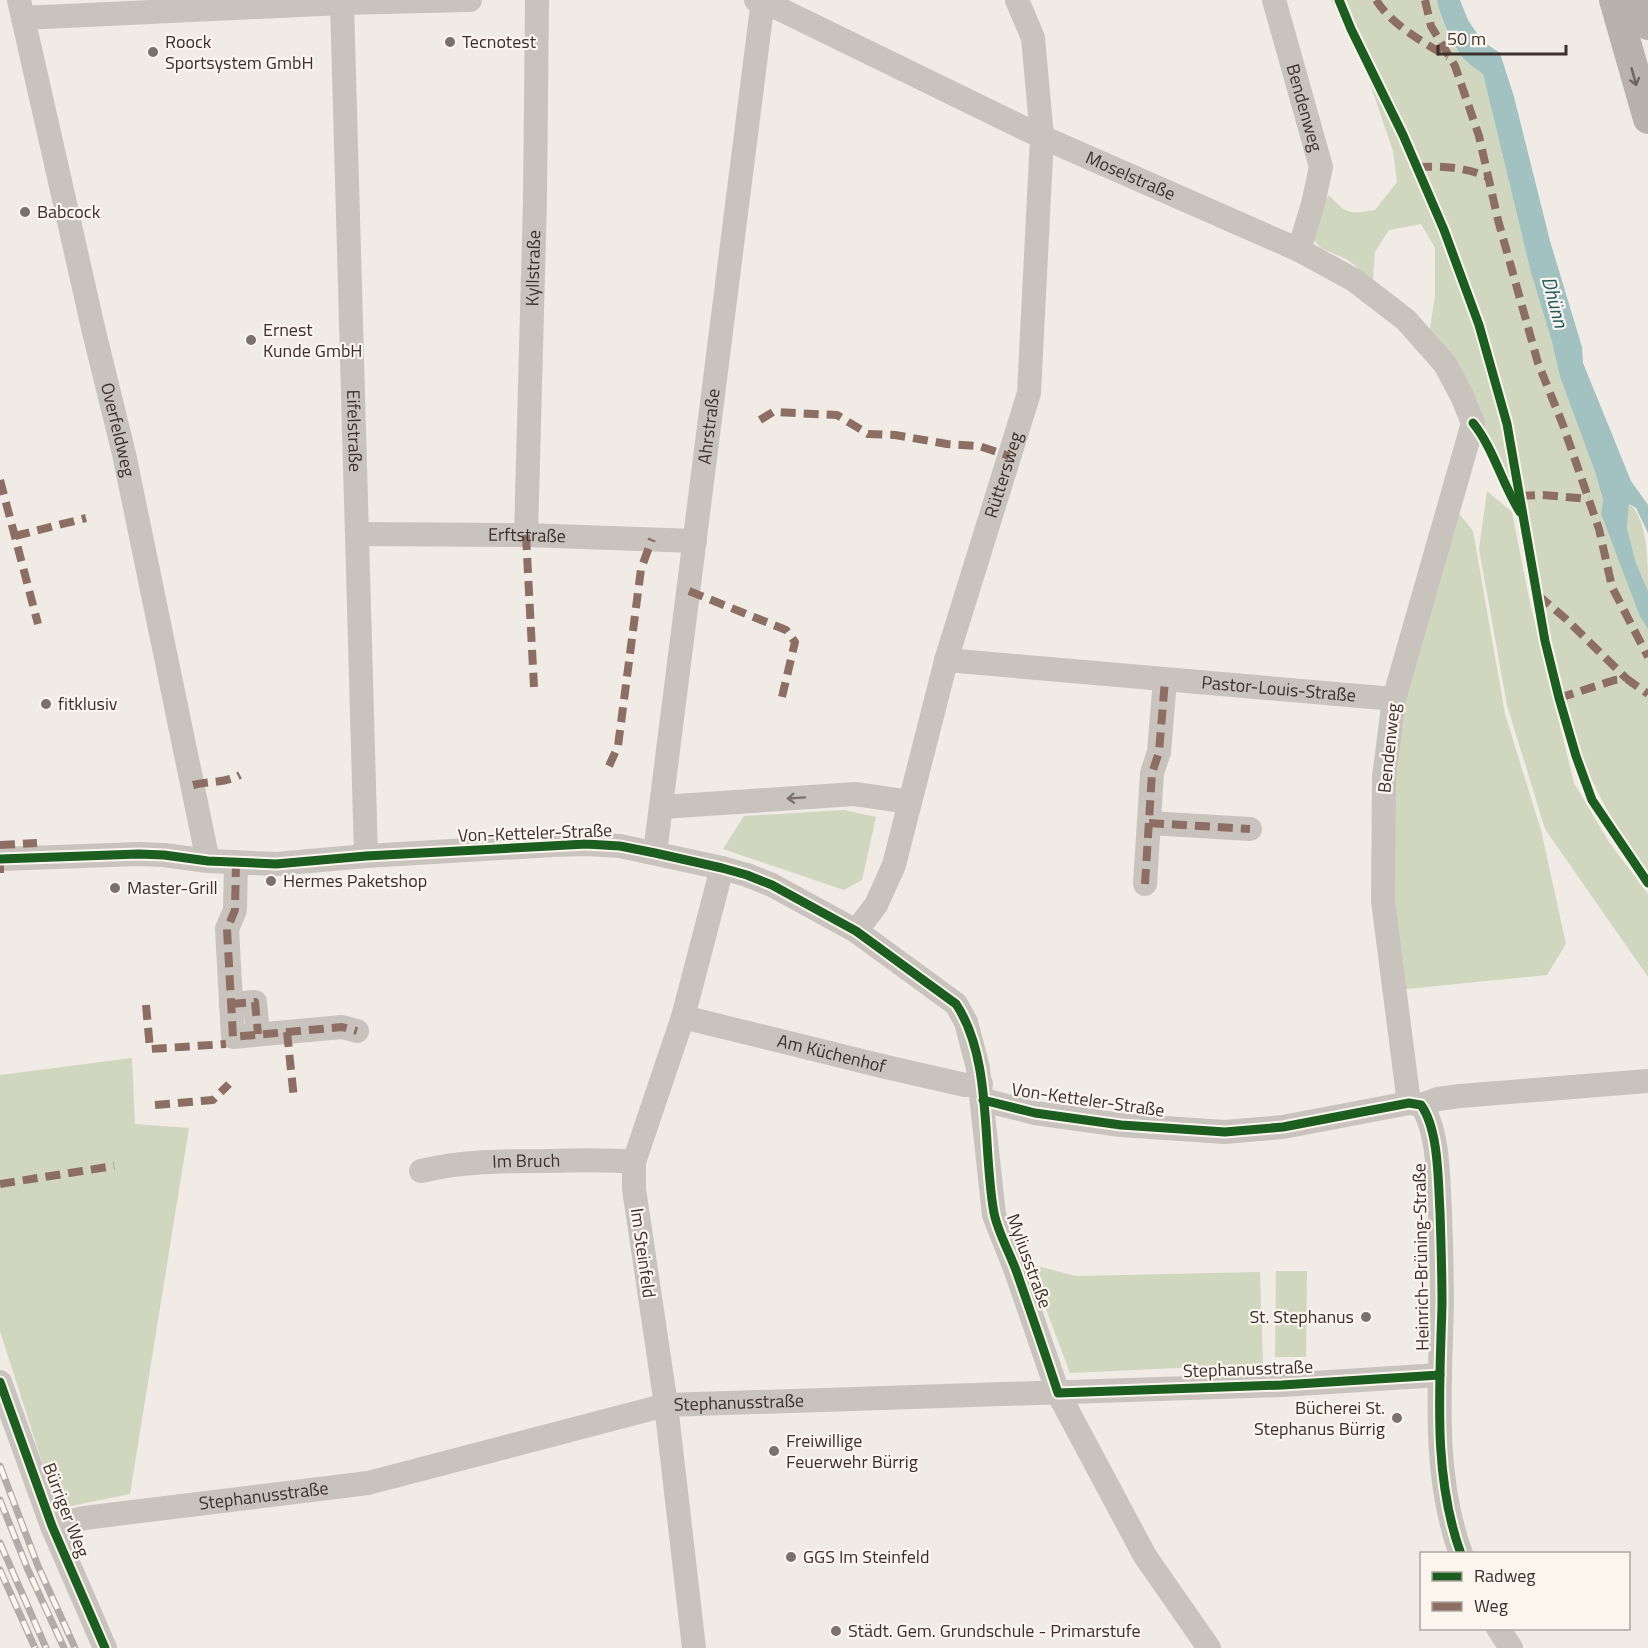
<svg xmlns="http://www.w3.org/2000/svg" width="1648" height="1648" font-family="'Titillium Web',sans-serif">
<rect width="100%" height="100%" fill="#f0ebe5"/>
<g fill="#d1d6bf">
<path d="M1331 0H1437C1439 18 1452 44 1464 59 1469 65 1477 69 1483 74L1531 273 1552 342 1560 377 1595 472 1603 501 1601 514 1640 617 1648 629V875C1619 833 1592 788 1575 739 1548 660 1537 576 1525 494L1515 498 1485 431 1473 395 1429 334 1435 296V248L1421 224 1389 230 1375 252 1373 280 1348 260 1321 248 1313 239 1326 199 1329 195C1346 215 1351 214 1375 210L1397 182 1393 151 1364 66Z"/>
<polygon points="1487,491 1512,512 1530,603 1574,783 1609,842 1648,894 1648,977 1545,829 1507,705 1479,549"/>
<path d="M1629 504C1648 518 1648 565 1648 591L1636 563 1627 528Z"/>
<polygon points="1457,511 1473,531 1505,714 1541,830 1566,944 1547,975 1397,990 1390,893 1393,758 1401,699"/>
<polygon points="844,810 876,817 862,880 844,890 723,849 744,816"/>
<polygon points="132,1058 135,1124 189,1128 130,1494 57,1509 0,1331 0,1075"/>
<polygon points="1029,1264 1076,1276 1260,1272 1263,1364 1070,1373"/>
<polygon points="1276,1271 1307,1271 1306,1357 1275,1357"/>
</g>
<path fill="#a1c2c1" d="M1437 0H1460L1468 20 1482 41 1500 53 1514 97 1550 241 1582 347 1583 363 1631 481 1648 505V533L1636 508 1629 504 1627 528 1636 563 1648 591V629L1640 617 1601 514 1603 500 1595 472 1560 377 1552 342 1531 273 1483 74C1477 70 1470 65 1465 60 1454 48 1439 16 1437 0Z"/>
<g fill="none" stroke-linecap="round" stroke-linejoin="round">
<g stroke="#c9c3be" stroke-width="24">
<path id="s1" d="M19 0 94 332 124 454 208 861"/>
<path id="s2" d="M756 0 763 1 1042 137 1299 250 1354 280 1406 320 1445 364 1462 396 1473 423 1394 699 1384 777 1383 901 1409 1103"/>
<path id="s3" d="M1274 0 1321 167 1313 204 1299 250"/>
<path id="s4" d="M342 3 366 856"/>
<polyline points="23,18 342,3 470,0"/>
<path id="s5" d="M357 534 526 535 695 541"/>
<path id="s6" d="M526 535 535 200 537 0"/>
<path id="s7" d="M946 660 1394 699"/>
<polyline points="662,807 855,794 910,802"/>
<polyline points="1149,823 1250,829"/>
<path id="s8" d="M655 853 763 0"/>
<polyline points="0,859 139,854 164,855 208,861 276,864 366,856 554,845 586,844 620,846 722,868 747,875 772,885 856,931 956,1004 966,1022 978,1068 994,1215 1016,1271 1058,1393 1145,1556 1209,1648"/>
<polyline points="236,862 235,910 227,929 233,1037 342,1027 357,1031"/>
<polyline points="1145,884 1152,773 1159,752 1165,680"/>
<path id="s9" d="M856 931 876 905 894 865 947 657 1029 393 1042 137 1033 38 1017 0"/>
<polyline points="231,1004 255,1002 258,1034"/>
<path id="s10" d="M683 1017 886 1067 965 1085 981 1084"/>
<polyline points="983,1100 1035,1113 1121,1125 1225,1132 1283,1127 1409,1103 1421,1105 1438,1099 1460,1096 1648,1081"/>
<path d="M1421 1105C1439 1130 1438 1181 1440 1212 1441 1242 1442 1273 1442 1304 1440 1386 1432 1475 1461 1554"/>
<path id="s11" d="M421 1171C463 1161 504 1161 546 1161 576 1160 605 1159 634 1162"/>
<polyline points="0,1382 52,1526 105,1648"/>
<path id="s12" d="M52 1526 84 1518 368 1483 666 1405 1282 1385 1440 1375"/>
<polyline points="1498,1628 1511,1648"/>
<polyline points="694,1648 666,1405 634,1189 634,1162 683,1017 722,868"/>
</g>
<g stroke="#b8b1ad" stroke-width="30">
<polyline points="1614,0 1648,119"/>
<polyline points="1642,0 1648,25"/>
</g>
<g stroke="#b1aca8" stroke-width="7">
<g id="rail">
<polyline points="0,1466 38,1566 75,1648"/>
<polyline points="0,1500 28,1570 64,1648"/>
<polyline points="0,1543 46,1648"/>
<polyline points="0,1570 35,1648"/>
</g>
</g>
<use href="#rail" stroke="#fbf5ee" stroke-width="4.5" stroke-dasharray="14" stroke-linecap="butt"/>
<g stroke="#8d6e63" stroke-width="8" stroke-dasharray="15 8" stroke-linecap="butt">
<path d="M1376 0C1393 26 1423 42 1448 57"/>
<polyline points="1425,0 1431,26 1455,66 1479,136 1498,220 1538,363 1563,425 1599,529 1612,587 1648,657"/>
<path d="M1417 167C1442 166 1465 167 1488 177"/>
<polyline points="760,420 773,412 837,415 868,434 895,435 947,444 979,446 1009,456"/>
<polyline points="0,480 38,624"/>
<polyline points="1520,496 1543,495 1589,499"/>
<polyline points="526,535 534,687"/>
<polyline points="15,536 86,518"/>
<polyline points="689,591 786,630 795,642 782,697"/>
<polyline points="1538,595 1566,619 1627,679"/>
<polyline points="1559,698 1615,680 1627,679 1648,694"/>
<polyline points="609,766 618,746 641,569 652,539"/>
<path d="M193 785C210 781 225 783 240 775"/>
<polyline points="1149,823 1250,829"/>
<polyline points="0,845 37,843"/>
<polyline points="0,861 0,873"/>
<polyline points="236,862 235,910 227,929 233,1037 342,1027 357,1031"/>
<polyline points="1145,884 1152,773 1159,752 1165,680"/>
<polyline points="231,1004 255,1002 258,1034"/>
<polyline points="146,1005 150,1049 226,1044"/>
<polyline points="287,1032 294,1099"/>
<polyline points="155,1105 213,1100 229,1084"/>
<polyline points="0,1184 114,1166"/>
</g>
<g stroke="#fbf5ee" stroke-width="13">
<g id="cycleway">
<polyline points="1339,0 1351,29 1403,135 1444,230 1479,325 1507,424 1545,641 1559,698 1576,756 1592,800 1648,883"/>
<path d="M1473 423C1494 449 1502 484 1520 512"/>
<path d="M0 859 139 854 164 855 208 861 276 864 366 856 586 844 620 846 655 853 722 868 747 875 772 885 856 931 956 1004C993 1059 982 1149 994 1213 998 1233 1010 1253 1017 1273 1031 1313 1045 1353 1058 1393L1282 1385 1440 1375"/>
<path d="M983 1100 1035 1113 1121 1125 1225 1132 1283 1127 1409 1103 1421 1105C1439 1130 1438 1181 1440 1212 1441 1242 1442 1273 1442 1304 1440 1386 1432 1475 1461 1554"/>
<polyline points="0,1382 52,1526 105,1648"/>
</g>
</g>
<use href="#cycleway" stroke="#1b5e20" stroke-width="9"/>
</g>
<defs><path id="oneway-shaft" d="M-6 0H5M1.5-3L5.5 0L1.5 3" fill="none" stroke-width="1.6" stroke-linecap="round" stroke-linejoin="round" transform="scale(1.5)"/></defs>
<use stroke="#6d645f" href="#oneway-shaft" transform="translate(1634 77) rotate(74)"/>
<use stroke="#7b726d" href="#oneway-shaft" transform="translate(796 798) rotate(176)"/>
<g fill="#7a716c" stroke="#fbf5ee" stroke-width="2">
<circle cx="450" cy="42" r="6"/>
<circle cx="153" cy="52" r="6"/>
<circle cx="25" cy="212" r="6"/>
<circle cx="251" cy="340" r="6"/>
<circle cx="46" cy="704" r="6"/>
<circle cx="271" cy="881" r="6"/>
<circle cx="115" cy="888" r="6"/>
<circle cx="1366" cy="1317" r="6"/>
<circle cx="1397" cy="1418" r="6"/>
<circle cx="774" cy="1451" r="6"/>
<circle cx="791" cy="1557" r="6"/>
<circle cx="836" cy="1631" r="6"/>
</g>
<g text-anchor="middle" stroke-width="4.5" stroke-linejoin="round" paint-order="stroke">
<g font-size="18" fill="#3b302b" stroke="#fbf5ee" text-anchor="start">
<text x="165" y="48">Roock<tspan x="165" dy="21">Sportsystem GmbH</tspan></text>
<text x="462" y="48">Tecnotest</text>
<text x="37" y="218">Babcock</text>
<text x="263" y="336">Ernest<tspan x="263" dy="21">Kunde GmbH</tspan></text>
<text x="58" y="710">fitklusiv</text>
<text x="283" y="887">Hermes Paketshop</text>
<text x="127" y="894">Master-Grill</text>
<text x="1354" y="1323" text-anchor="end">St. Stephanus</text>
<text x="1385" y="1414" text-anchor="end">Bücherei St.<tspan x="1385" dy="21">Stephanus Bürrig</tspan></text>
<text x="786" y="1447">Freiwillige<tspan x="786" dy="21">Feuerwehr Bürrig</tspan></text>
<text x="803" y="1563">GGS Im Steinfeld</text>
<text x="848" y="1637">Städt. Gem. Grundschule - Primarstufe</text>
</g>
<g font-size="18" fill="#3b302b" stroke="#fbf5ee">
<text dy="6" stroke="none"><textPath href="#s3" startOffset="112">Bendenweg</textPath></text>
<text dy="6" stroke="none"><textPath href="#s2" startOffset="414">Moselstraße</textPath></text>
<text dy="6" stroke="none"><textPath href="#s6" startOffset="267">Kyllstraße</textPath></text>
<text dy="6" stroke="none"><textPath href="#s8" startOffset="430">Ahrstraße</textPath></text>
<text dy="6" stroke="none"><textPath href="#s1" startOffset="441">Overfeldweg</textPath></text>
<text dy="6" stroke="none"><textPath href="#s4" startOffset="428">Eifelstraße</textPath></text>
<text dy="6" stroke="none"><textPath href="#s9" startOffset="482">Rüttersweg</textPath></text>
<text dy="6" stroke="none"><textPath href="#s5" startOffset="170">Erftstraße</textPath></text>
<text dy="6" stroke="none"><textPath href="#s7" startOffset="334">Pastor-Louis-Straße</textPath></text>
<text transform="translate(1389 748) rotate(-84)" y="6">Bendenweg</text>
<text transform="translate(535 833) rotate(-2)" y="6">Von-Ketteler-Straße</text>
<text dy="6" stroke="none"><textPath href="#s10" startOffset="153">Am Küchenhof</textPath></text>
<text transform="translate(1088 1100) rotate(8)" y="6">Von-Ketteler-Straße</text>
<text dy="6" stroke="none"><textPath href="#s11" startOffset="106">Im Bruch</textPath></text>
<text transform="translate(643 1253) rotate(82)" y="6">Im Steinfeld</text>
<text transform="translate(1421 1257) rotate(-91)" y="6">Heinrich-Brüning-Straße</text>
<text transform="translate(1029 1261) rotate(70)" y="6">Myliusstraße</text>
<text transform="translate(1248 1369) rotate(-2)" y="6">Stephanusstraße</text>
<text dy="6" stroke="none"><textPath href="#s12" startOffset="700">Stephanusstraße</textPath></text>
<text dy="6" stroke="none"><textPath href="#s12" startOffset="214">Stephanusstraße</textPath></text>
<text transform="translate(66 1510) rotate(69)" y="6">Bürriger Weg</text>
</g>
<g font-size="20" font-style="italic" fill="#1f5a5e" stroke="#fbf5ee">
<text transform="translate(1555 302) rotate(75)" y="7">Dhünn</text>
</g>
</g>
<rect x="1420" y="1552" width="210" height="78" fill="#fbf5ee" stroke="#aea6a0" stroke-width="1.5"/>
<rect x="1432" y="1572" width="30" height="9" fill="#1b5e20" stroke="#aea6a0" stroke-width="1.5"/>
<text x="1474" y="1582" font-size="18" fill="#3b302b">Radweg</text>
<rect x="1432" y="1602" width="30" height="9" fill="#8d6e63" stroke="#aea6a0" stroke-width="1.5"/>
<text x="1474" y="1612" font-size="18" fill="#3b302b">Weg</text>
<path d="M1438 45v9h128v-9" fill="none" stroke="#3b302b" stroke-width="3"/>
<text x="1447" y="45" font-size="18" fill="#3b302b" stroke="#fbf5ee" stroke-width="4.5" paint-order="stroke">50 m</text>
</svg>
